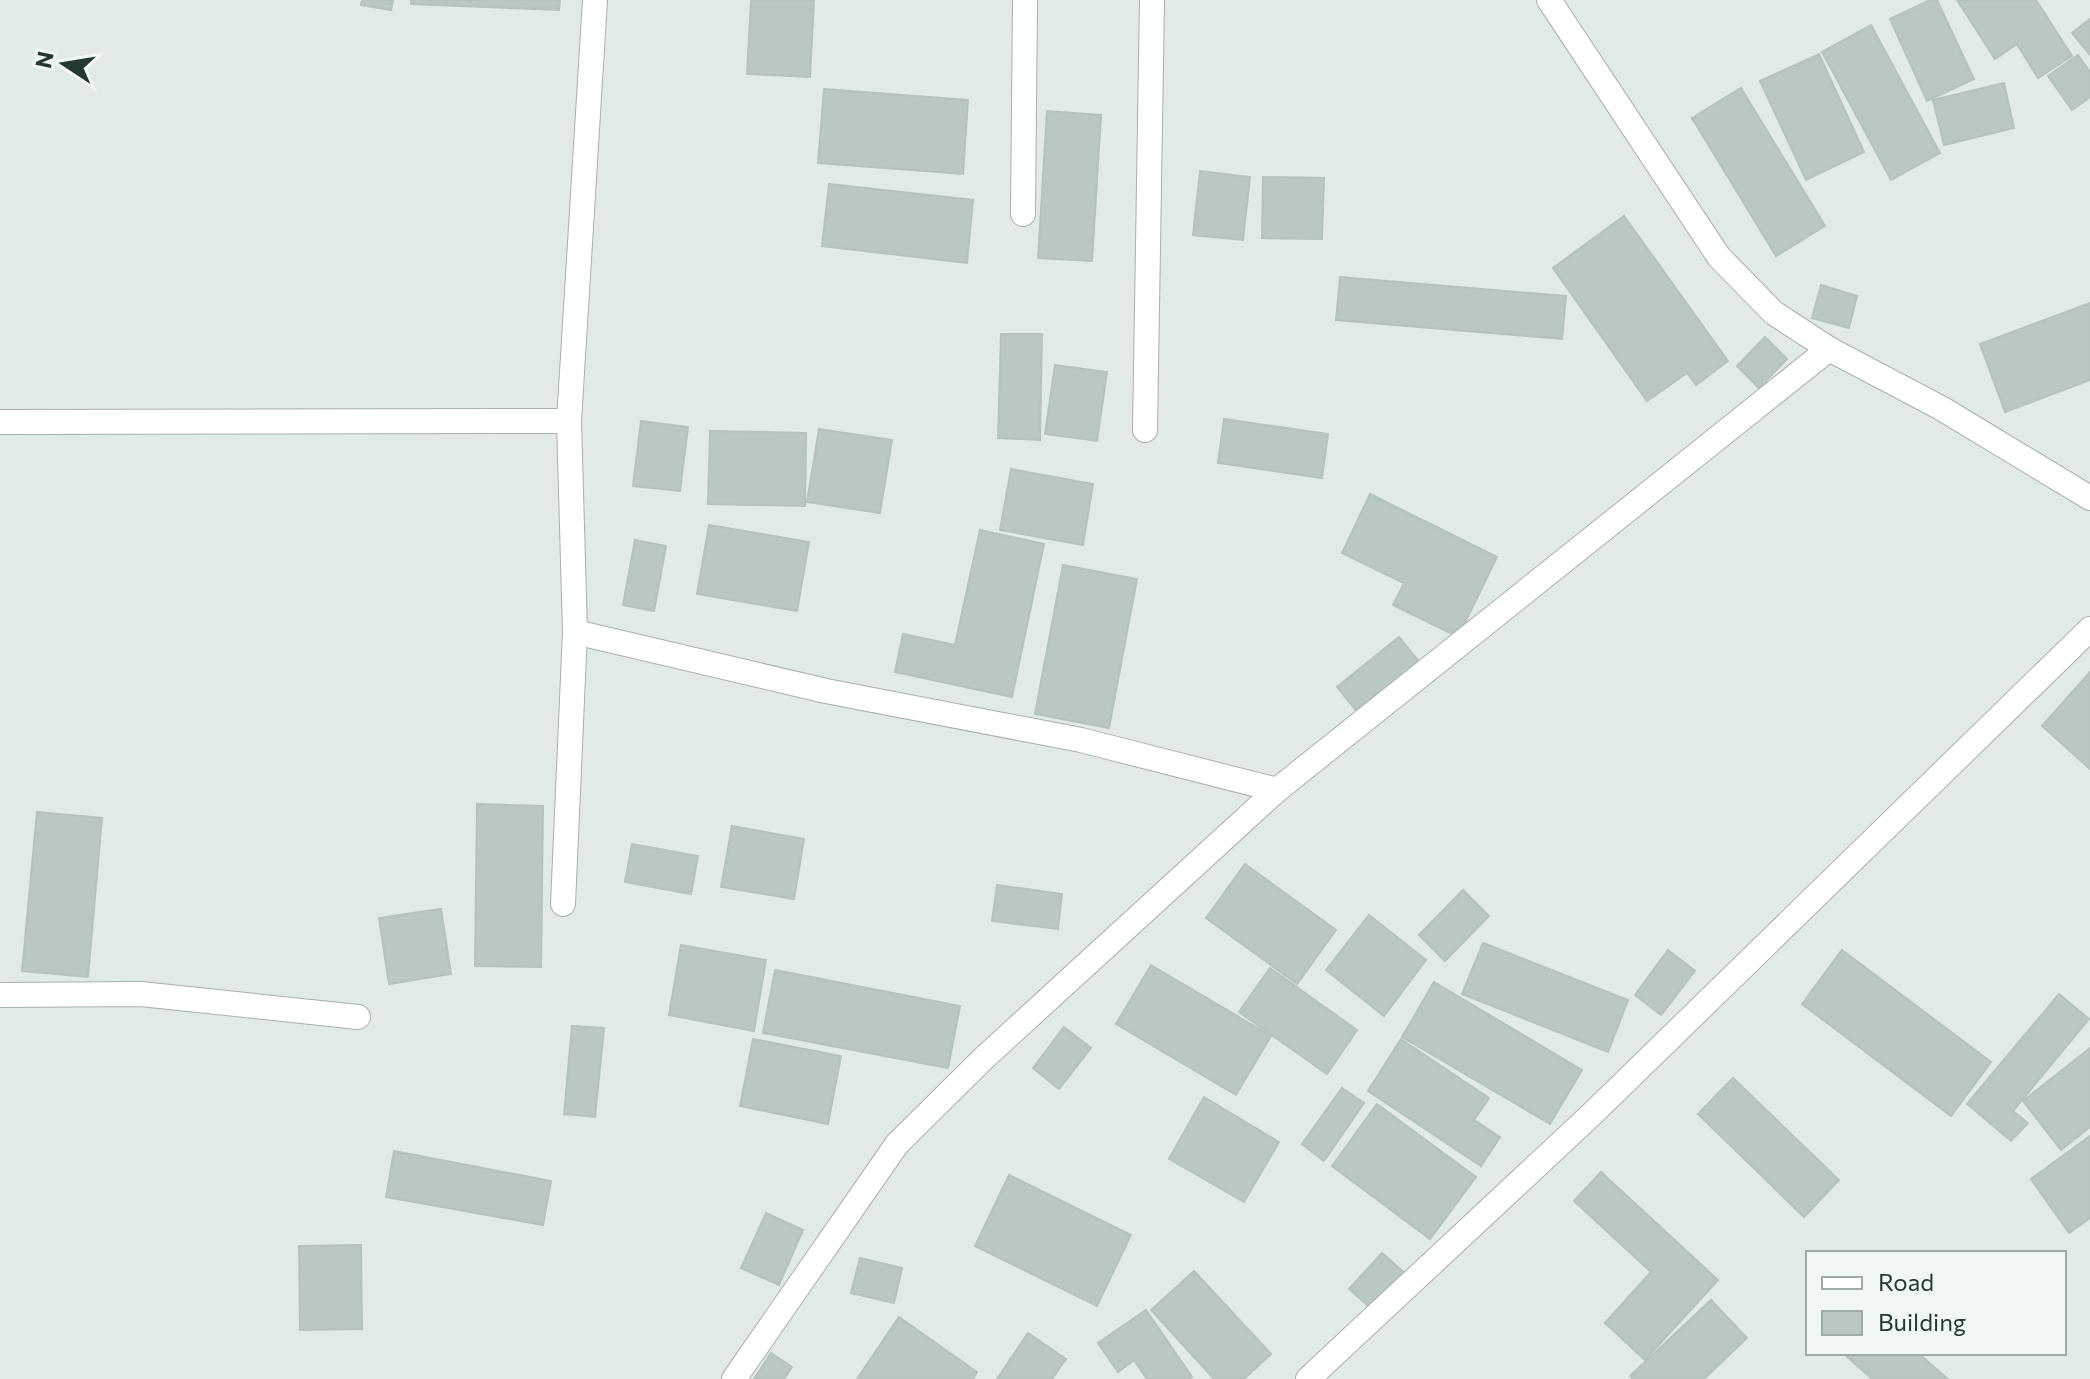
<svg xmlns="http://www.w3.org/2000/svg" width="2090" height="1379" font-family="Commissioner,sans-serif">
<rect width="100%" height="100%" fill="#e2eae6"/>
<g fill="#bac7c2" stroke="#b5c3bc" stroke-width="2">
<polygon points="362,0 393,0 391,10 361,5"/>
<polygon points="411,0 560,0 559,10 411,4"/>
<polygon points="751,0 814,0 810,77 747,74"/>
<polygon points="1930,0 1937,0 1974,79 1927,101 1890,19"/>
<polygon points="1957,0 2036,0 2072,56 2038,78 2017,44 1995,59"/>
<polygon points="2090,19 2090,55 2072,33"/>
<polygon points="1871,25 1940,153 1891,180 1822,52"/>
<polygon points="1819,54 1864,152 1806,180 1760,81"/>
<polygon points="2078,55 2090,72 2090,97 2072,110 2048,76"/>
<polygon points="2004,83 2014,128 1944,145 1933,100"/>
<polygon points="1741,88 1825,226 1776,256 1692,118"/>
<polygon points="824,89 968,100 963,174 818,163"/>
<polygon points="1047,111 1101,115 1092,261 1038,258"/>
<polygon points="1200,171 1250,177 1243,240 1193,235"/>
<polygon points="1263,177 1324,178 1322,239 1262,238"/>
<polygon points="829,184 973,200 967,263 822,246"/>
<polygon points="1624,216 1728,361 1696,385 1687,373 1647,401 1553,268"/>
<polygon points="1340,277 1566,296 1562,339 1336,320"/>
<polygon points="1821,285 1857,296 1849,328 1812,318"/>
<polygon points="2090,303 2090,380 2005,412 1980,344"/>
<polygon points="1001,334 1042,334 1040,440 998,438"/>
<polygon points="1765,337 1787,359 1759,388 1737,366"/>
<polygon points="1055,365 1107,372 1097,441 1045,434"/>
<polygon points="1224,419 1328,434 1322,478 1218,463"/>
<polygon points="641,421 688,427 680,491 633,486"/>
<polygon points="819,429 892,440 880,513 807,502"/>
<polygon points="710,431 806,433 805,506 708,504"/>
<polygon points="1011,469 1093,484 1083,545 1000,530"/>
<polygon points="1370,494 1497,557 1458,637 1393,605 1404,583 1342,553"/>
<polygon points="709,525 809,542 797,611 697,594"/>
<polygon points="980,530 1044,544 1012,697 895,672 903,634 955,645"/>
<polygon points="635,540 666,546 654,611 623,605"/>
<polygon points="1063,565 1137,579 1109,728 1035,714"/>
<polygon points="1399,637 1421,664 1360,715 1337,687"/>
<polygon points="2090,672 2090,769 2042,726"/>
<polygon points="477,804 543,806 541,967 475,966"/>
<polygon points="37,812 102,818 88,977 22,971"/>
<polygon points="732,826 804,839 794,899 721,887"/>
<polygon points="632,844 698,856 691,894 625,882"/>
<polygon points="1245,864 1336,930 1297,984 1206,918"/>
<polygon points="997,885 1062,894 1058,929 992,921"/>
<polygon points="1463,890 1489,916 1445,961 1419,935"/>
<polygon points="441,909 451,974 389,984 379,918"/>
<polygon points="1369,915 1426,960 1384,1016 1326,970"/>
<polygon points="1483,943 1628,1000 1608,1052 1462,994"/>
<polygon points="681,945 766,960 754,1031 669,1015"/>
<polygon points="1668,950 1695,971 1661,1015 1635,995"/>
<polygon points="1842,950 1991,1062 1951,1116 1802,1004"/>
<polygon points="1151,965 1271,1036 1236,1095 1116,1024"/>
<polygon points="1270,968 1357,1030 1327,1074 1239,1012"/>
<polygon points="775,970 960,1006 948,1068 763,1033"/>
<polygon points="1434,982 1582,1070 1550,1124 1402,1037"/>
<polygon points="2059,994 2089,1019 2013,1111 2028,1123 2011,1141 1967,1104"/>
<polygon points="572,1026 604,1028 595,1117 564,1114"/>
<polygon points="1064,1027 1091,1048 1059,1089 1033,1068"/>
<polygon points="753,1039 841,1056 828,1124 740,1106"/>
<polygon points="1401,1039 1489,1098 1474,1120 1500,1137 1481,1166 1368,1091"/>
<polygon points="2090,1048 2090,1127 2061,1150 2023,1101"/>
<polygon points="1733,1078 1839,1180 1804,1217 1698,1114"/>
<polygon points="1342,1088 1364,1103 1324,1161 1302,1144"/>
<polygon points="1204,1097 1279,1142 1244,1202 1169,1159"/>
<polygon points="1377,1104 1476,1177 1430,1239 1332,1166"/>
<polygon points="2090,1136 2090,1218 2069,1233 2031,1179"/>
<polygon points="394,1151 551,1181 543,1225 386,1197"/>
<polygon points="1601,1172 1718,1280 1645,1360 1605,1323 1651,1272 1574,1201"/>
<polygon points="1009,1175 1131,1235 1097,1306 975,1246"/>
<polygon points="766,1213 803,1230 779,1285 741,1268"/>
<polygon points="361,1245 362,1329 300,1330 299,1246"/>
<polygon points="1382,1253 1407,1275 1374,1311 1349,1289"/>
<polygon points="860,1258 902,1268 894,1303 851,1293"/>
<polygon points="1194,1271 1271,1354 1244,1379 1214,1379 1151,1310"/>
<polygon points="1711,1300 1747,1338 1704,1379 1633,1379 1630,1376"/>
<polygon points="1146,1310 1192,1377 1190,1379 1147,1379 1134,1360 1118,1372 1098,1343"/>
<polygon points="899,1317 977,1372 973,1379 857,1379"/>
<polygon points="1028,1333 1066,1359 1052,1379 997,1379"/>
<polygon points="771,1353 792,1367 784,1379 754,1379"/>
<polygon points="1843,1353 1918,1353 1948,1379 1872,1379"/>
</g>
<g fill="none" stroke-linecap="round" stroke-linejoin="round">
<g stroke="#a5b1ac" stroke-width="26">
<g id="minor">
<polyline points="1549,0 1719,257 1774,313 1829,349 1941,408 2090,498"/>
<polyline points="1023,214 1025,0"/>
<polyline points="0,422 569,421"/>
<polyline points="1145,430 1152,0"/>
<polyline points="575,632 826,691 1081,740 1277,790"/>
<polyline points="563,904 575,632 569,421 595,0"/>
<polyline points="0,995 141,994 358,1017"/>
<polyline points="734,1379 897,1144 984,1058 1277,790 1829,349"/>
<polyline points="1308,1379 1591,1115 2090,629"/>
</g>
</g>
<use href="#minor" stroke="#fff" stroke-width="24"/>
</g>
<rect x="1806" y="1251" width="260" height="104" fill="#f1f7f4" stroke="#9faba6" stroke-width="2"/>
<rect x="1822" y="1277" width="40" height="12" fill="#ffffff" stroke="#9faba6" stroke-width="2"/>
<text x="1878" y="1291" font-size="24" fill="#243932">Road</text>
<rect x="1822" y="1311" width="40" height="24" fill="#bac7c2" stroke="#9faba6" stroke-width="2"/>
<text x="1878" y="1331" font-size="24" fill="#243932">Building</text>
<g transform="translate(64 64) rotate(282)" stroke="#f1f7f4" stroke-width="6" paint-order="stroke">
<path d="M0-6L14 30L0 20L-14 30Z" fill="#243932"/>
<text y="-12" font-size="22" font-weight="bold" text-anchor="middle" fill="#243932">N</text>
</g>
</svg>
